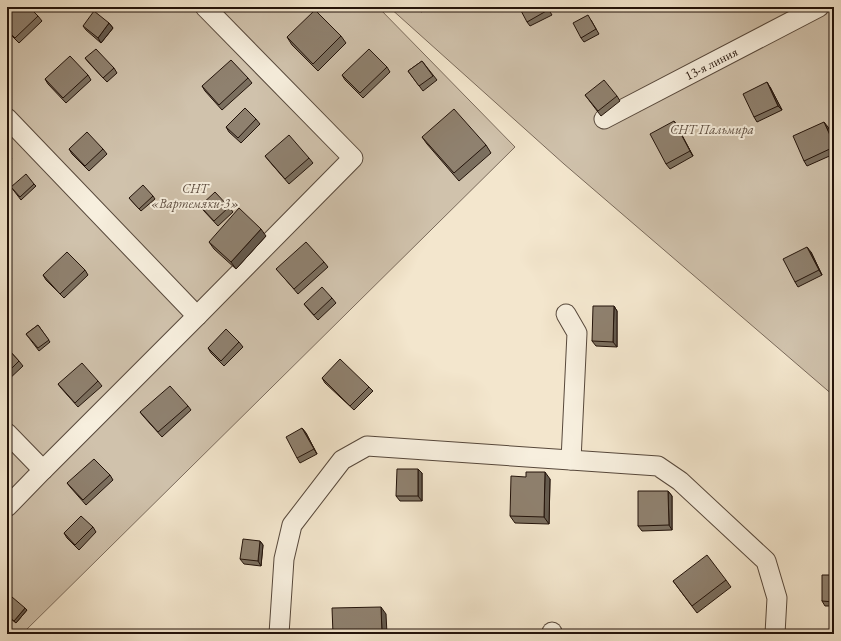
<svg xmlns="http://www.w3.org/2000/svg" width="841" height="641" font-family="'EB Garamond',serif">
<rect width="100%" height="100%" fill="#f3e6cd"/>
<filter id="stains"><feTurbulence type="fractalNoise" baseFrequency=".005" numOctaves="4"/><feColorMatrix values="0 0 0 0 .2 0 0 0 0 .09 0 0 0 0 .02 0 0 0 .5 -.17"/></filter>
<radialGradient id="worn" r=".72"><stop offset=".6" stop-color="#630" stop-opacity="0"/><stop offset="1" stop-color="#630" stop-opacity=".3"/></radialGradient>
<g fill="#d0c2ac" stroke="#7a6a5b">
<polygon points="7,7 378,7 515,147 22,634 7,634"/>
<polygon points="389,7 834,7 834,396 564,164"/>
</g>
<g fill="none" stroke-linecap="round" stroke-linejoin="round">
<g stroke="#57483b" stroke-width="21">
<g id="minor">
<polyline points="7,118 197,316 353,158 205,7"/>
<polyline points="604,119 819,7"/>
<polyline points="566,314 577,333 571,460"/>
<polyline points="7,433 43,470 7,507"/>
<polyline points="43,470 197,316"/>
<polyline points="279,634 284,559 292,525 342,460 367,446 658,466 680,481 766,561 777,598 775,634"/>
<polyline points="552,634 552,632"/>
</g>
</g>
<use href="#minor" stroke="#f7efde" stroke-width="19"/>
</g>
<g fill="#7b6f5f" stroke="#23130a">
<polygon points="418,7 430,7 421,12"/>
<polygon points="547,7 552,15 530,26 527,22"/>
<polygon points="7,13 38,16 42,21 19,43 7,31"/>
<polygon points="591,20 599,34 584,42 581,38"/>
<polygon points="109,23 113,28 101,43 86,30 83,26"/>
<polygon points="341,36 346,43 318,71 292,45 287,37"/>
<polygon points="85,58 114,68 117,73 107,82 89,63"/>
<polygon points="422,61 437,80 423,91 408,71"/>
<polygon points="387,67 390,72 363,98 345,80 342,75"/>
<polygon points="88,75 91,80 66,103 48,84 45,79"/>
<polygon points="248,78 252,83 222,110 205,91 202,86"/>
<polygon points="770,87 782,110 757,122 754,117"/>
<polygon points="585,95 617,96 620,101 601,116"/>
<polygon points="256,119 260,124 241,143 229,132 226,127"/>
<polygon points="674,121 677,126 693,156 670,169 666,164"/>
<polygon points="828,127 834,141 834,154 807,166 804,161"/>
<polygon points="422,137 486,145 491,153 459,181 427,144"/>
<polygon points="69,149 103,149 107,154 89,171 72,154"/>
<polygon points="7,153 12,159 7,163"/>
<polygon points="265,156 309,158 313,163 289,184 269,161"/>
<polygon points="34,184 36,186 21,200 11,187"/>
<polygon points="153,196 155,199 141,211 129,198"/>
<polygon points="200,206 229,207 233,212 218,226 204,211"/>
<polygon points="266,236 236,269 214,249 209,242"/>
<polygon points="811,252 822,275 798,287 795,282"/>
<polygon points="324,262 328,267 298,294 280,273 276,269"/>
<polygon points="85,270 88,275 64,298 46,280 43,275"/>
<polygon points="332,298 336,303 318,320 308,309 304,304"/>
<polygon points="614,306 617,311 617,347 596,346 592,341"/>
<polygon points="38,325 50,342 39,351 26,334"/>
<polygon points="239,342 243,347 224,366 211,353 208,348"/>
<polygon points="7,348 19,361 23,366 7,381"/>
<polygon points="322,378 369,387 373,391 354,410 325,383"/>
<polygon points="98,381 102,386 78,407 61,388 58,384"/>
<polygon points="188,406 191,410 162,437 144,417 140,412"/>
<polygon points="302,428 306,433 317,454 300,463 297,458"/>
<polygon points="422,473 422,501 400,501 396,496"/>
<polygon points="110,475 113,480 86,505 71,488 67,483"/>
<polygon points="550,479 549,524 515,523 510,516"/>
<polygon points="668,491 672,496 672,530 642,531 638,526"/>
<polygon points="93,527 96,532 79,550 67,538 64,533"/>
<polygon points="260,541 263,545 261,566 244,564 240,559"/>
<polygon points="834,575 834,606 825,606 822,601"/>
<polygon points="726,580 731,587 697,613 673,581"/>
<polygon points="7,602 25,608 27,610 16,623 7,616"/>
</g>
<g fill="#645a4e" stroke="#23130a">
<polygon points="109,23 113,28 101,43 98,38"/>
<polygon points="767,82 770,87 782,110 778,106"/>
<polygon points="674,121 677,126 693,156 690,151"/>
<polygon points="824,122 828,127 834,141 834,144"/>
<polygon points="261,229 266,236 236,269 231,262"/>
<polygon points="807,247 811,252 822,275 819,270"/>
<polygon points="614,306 617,311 617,347 613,342"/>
<polygon points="302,428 306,433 317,454 314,449"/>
<polygon points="418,469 422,473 422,501 418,496"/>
<polygon points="545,472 550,479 549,524 544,517"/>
<polygon points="668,491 672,496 672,530 669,525"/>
<polygon points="260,541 263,545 261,566 258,561"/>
<polygon points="381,607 386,614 387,634 382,634"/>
<polygon points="25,608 27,610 16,623 14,621"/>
</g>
<g fill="#8f816f" stroke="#23130a">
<polygon points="13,7 29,7 38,16 15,38 7,30 7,13"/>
<polygon points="519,7 547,7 548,10 527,22"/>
<polygon points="315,10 341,36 313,64 287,37"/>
<polygon points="94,11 109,23 98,38 83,26"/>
<polygon points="588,15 596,29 581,38 573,23"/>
<polygon points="96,49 114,68 103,78 85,58"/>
<polygon points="369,49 387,67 360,93 342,75"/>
<polygon points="70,56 88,75 63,98 45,79"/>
<polygon points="231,60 248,78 219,105 202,86"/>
<polygon points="422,61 433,76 419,86 408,71"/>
<polygon points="604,80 617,96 598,111 585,95"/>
<polygon points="767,82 778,106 754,117 743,94"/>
<polygon points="245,108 256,119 238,138 226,127"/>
<polygon points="454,109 486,145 454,173 422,137"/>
<polygon points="674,121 690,151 666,164 650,134"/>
<polygon points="824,122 834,144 834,147 804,161 793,136"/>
<polygon points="87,132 103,149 85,166 69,149"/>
<polygon points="289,135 309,158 285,179 265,156"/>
<polygon points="7,153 10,156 7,159"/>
<polygon points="26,174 34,184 20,197 11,187"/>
<polygon points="143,185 153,196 139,209 129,198"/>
<polygon points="215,192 229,207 214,221 200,206"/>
<polygon points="239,208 261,229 231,262 209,242"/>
<polygon points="306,242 324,262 294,289 276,269"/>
<polygon points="807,247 819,270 795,282 783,259"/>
<polygon points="67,252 85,270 60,294 43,275"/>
<polygon points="322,287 332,298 314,315 304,304"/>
<polygon points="593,306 614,306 613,342 592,341"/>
<polygon points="38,325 49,340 38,348 26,334"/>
<polygon points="226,329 239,342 221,361 208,348"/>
<polygon points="7,348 19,361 7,373"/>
<polygon points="340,359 369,387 350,406 322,378"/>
<polygon points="82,363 98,381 75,403 58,384"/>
<polygon points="170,386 188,406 158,432 140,412"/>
<polygon points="302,428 314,449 297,458 286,437"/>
<polygon points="94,459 110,475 83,500 67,483"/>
<polygon points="397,469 418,469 418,496 396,496"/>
<polygon points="526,472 545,472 544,517 510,516 511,476 526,477"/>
<polygon points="638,491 668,491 669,525 638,526"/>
<polygon points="81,516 93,527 75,545 64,533"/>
<polygon points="243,539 260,541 258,561 240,559"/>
<polygon points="707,555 726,580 692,606 673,581"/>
<polygon points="822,575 834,575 834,602 822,601"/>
<polygon points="12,597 25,608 14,621 7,615 7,602"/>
<polygon points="381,607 382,634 333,634 332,608"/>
</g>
<g text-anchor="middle" stroke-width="4" stroke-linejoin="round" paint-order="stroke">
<g font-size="13" fill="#23130a" stroke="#f7efde">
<text transform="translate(711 63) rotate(-27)" y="5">13-я линия</text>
</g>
<g font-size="13" font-style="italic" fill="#605043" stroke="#f7efde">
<text x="712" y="134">СНТ Пальмира</text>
<text x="195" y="193">СНТ<tspan x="195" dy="15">«Вартемяки-3»</tspan></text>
</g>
</g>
<rect width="841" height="641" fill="none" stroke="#f3e6cd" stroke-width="24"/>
<rect x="8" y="8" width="825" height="625" fill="none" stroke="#23130a" stroke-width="2"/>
<rect x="12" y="12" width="817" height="617" fill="none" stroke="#23130a"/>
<rect width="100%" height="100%" filter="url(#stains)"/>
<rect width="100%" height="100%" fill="url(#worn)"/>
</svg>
